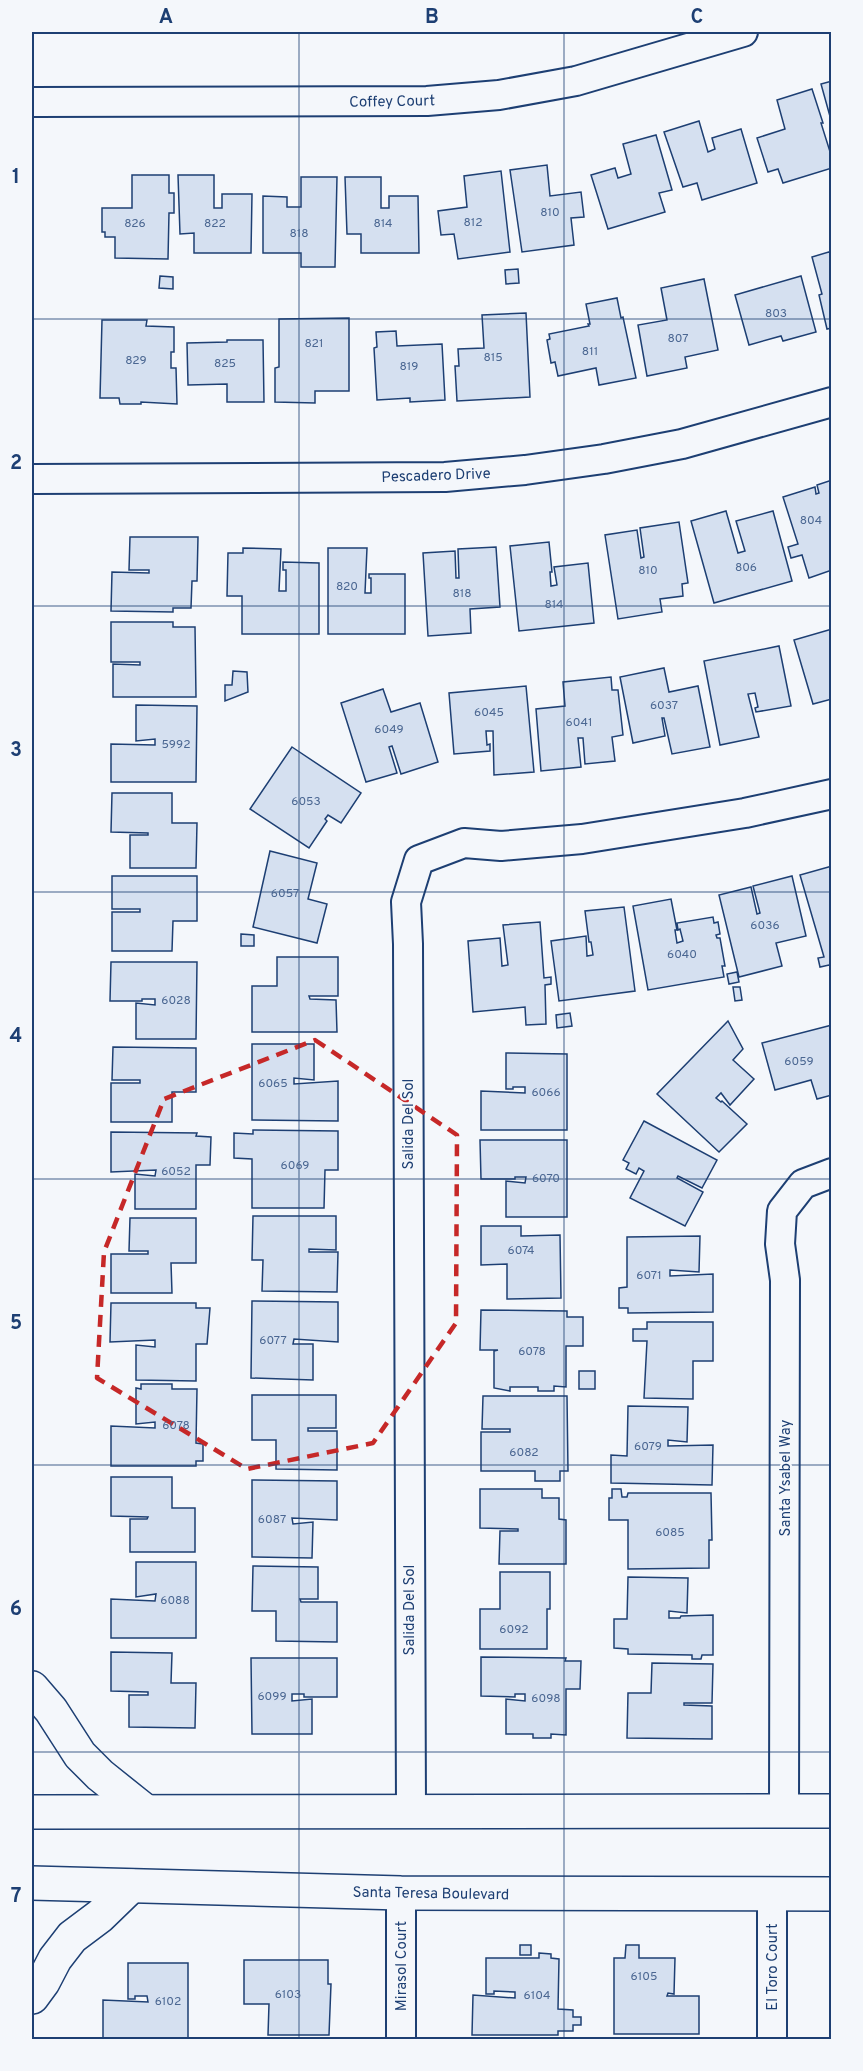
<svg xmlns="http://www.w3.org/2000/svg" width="863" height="2071" font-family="Overpass,sans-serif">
<rect width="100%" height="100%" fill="#f4f7fb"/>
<g fill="#d5e0f0" stroke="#1d3f73" stroke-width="1.5">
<polygon points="832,81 832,120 831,120 821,84"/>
<polygon points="812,89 823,123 821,123 832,158 832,168 783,183 778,169 768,172 757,138 785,129 777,100"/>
<polygon points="699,121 708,152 715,149 712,138 741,129 757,183 702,200 697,183 683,187 664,132"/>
<polygon points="656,135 672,190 659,193 665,212 608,229 591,175 615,168 618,178 631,174 623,144"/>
<polygon points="547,165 550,196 581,192 584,217 571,218 574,245 522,252 510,170"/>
<polygon points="501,171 510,252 458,259 454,234 441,235 438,211 467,207 464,176"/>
<polygon points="132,175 169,175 169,193 174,193 174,213 169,213 168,259 115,258 115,237 105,237 105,232 102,232 102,208 132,208"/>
<polygon points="178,175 214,175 214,208 222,208 222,194 252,194 251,253 194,253 194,233 180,234"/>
<polygon points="301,177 337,177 335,267 301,267 301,253 263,253 263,196 287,197 287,207 301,207"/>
<polygon points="345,177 381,177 381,208 389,208 389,196 418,196 419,253 361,253 361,234 347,234"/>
<polygon points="832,251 832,328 827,329 819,295 822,294 812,257"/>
<polygon points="518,269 519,283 506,284 505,270"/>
<polygon points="160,276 173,277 173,289 159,288"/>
<polygon points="801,276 816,332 783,341 781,336 749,345 735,295"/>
<polygon points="704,279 718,350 685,357 687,368 647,376 638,325 667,320 661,288"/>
<polygon points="617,298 621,318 623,317 636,378 599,385 596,368 558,376 555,362 551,363 547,340 550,339 549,334 589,326 588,324 590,324 586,304"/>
<polygon points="526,313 530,397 457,401 455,366 459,366 458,349 484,348 482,315"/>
<polygon points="349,318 349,391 315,391 315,403 275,402 275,368 279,367 279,319"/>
<polygon points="102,320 147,320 146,326 174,327 174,352 171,352 171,368 176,368 177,404 141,402 141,404 120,404 119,398 100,398"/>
<polygon points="396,331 397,346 442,344 445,400 410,402 410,398 377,400 374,348 377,347 376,332"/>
<polygon points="227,340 263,340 264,402 227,402 227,384 188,385 187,343 227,342"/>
<polygon points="832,480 832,570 809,578 802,555 791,558 788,547 798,544 783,497 815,487 816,494 819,493 817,485"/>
<polygon points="726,511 738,553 745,551 736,521 773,511 792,581 714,603 691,521"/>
<polygon points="679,522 688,583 682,584 683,596 660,599 662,612 618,619 605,535 637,530 641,558 644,557 640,528"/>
<polygon points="130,537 198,537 197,581 192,581 191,608 173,608 173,612 111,611 112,572 149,573 149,570 129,570"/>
<polygon points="549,542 552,572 550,572 551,586 557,585 554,567 588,563 594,623 519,631 510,546"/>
<polygon points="496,547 500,607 470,609 471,633 428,636 423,553 455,551 456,578 459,578 458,549"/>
<polygon points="243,548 281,549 279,591 286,591 286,570 283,570 283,562 319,563 319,634 242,634 242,596 227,596 228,553 243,553"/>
<polygon points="328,548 367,548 365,593 371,593 371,578 369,578 369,574 405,574 405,634 328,634"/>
<polygon points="111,622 173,622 173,627 195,627 196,697 113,697 113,664 140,665 140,662 111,662"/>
<polygon points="832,629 832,699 813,704 794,640"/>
<polygon points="779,646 791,706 756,712 755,708 758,707 755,693 748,694 759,737 720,745 704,661"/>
<polygon points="664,668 669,692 698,686 710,747 672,754 664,718 662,718 665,736 633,743 620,677"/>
<polygon points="233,671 247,672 248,692 225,701 225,685 232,685"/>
<polygon points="611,677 612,690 618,690 623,735 612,737 615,761 585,764 583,738 578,738 581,767 541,771 536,709 565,706 563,682"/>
<polygon points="526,686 534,772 494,775 493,731 486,731 487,745 490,744 490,751 454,754 449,693"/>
<polygon points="383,689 391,712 420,703 438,762 401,774 392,746 389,747 397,773 366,782 341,703"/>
<polygon points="136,705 197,706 196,782 111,782 111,744 155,745 155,739 136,741"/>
<polygon points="292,747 361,793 341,823 328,815 325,819 327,821 309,848 250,809"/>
<polygon points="112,793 172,793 172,823 197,823 196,868 130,868 130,835 148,835 148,833 111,832"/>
<polygon points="270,851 317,863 308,899 327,904 317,943 253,927"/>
<polygon points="832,866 832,966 829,965 820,967 818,958 824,957 800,875"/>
<polygon points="112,876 197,876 197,921 173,921 172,951 112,951 112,912 140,912 140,909 112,909"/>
<polygon points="792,876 806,936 776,943 782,966 739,977 719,895 751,887 757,914 760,913 753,886"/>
<polygon points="671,899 677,930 675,930 677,943 683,941 680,929 678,930 677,923 713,917 714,923 718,922 720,934 716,935 717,938 720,938 725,966 722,966 724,977 648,990 633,906"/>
<polygon points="624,907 635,991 559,1001 551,941 586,936 587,956 593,955 591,942 589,942 585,911"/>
<polygon points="540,922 544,978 551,977 551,984 545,985 546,1024 526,1025 525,1007 473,1012 468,941 500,938 502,966 508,965 503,925"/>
<polygon points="241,934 254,935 254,946 241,946"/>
<polygon points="277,957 338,957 338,996 309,996 310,999 336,1000 337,1032 252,1032 252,986 277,986"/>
<polygon points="111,962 197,962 196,1039 136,1039 136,1003 155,1005 155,999 142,999 142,1001 110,1001"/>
<polygon points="737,972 739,982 729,984 727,974"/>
<polygon points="733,987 740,987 742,1000 735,1001"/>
<polygon points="570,1013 572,1026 557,1028 556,1015"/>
<polygon points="728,1021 743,1049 733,1060 754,1079 730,1105 721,1093 716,1098 721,1102 722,1101 747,1124 719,1152 657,1094"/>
<polygon points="832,1025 832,1095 817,1099 811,1080 775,1090 762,1043"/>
<polygon points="252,1044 314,1044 314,1080 294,1078 294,1084 338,1081 338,1121 252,1120"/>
<polygon points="113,1047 196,1048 196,1092 172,1092 172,1122 111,1122 111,1083 140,1083 140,1080 112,1080"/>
<polygon points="506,1053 567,1054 567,1130 481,1130 481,1091 525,1093 525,1087 513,1087 513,1089 506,1089"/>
<polygon points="644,1121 717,1160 702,1188 678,1176 677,1178 703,1192 685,1226 630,1198 644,1171 639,1168 636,1174 626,1169 629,1163 623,1160"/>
<polygon points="253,1130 338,1131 338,1170 325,1170 324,1208 252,1208 252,1159 234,1158 234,1133 253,1134"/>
<polygon points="111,1132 197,1133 196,1136 211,1137 210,1165 196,1165 196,1209 135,1209 135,1174 155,1176 156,1170 111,1172"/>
<polygon points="480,1140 567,1140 567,1217 506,1217 506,1181 525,1183 526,1177 515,1177 515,1179 481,1179"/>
<polygon points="253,1216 336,1216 336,1250 309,1249 309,1252 338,1252 337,1292 262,1291 263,1260 252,1260"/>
<polygon points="130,1218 196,1218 196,1263 171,1263 172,1293 111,1293 111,1254 148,1254 148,1251 129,1251"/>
<polygon points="481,1226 521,1226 521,1236 560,1235 561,1298 507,1299 507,1264 481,1265"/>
<polygon points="700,1236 699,1272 670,1270 670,1276 713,1274 713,1312 628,1313 628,1308 619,1308 619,1288 627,1287 627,1237"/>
<polygon points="252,1301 338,1302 338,1342 294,1339 293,1344 313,1344 313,1380 251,1378"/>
<polygon points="111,1303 196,1303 196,1308 210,1308 207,1344 196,1344 196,1381 136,1380 136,1345 155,1347 155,1340 110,1342"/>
<polygon points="481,1310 567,1311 567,1317 583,1317 583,1346 566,1346 566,1387 554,1386 554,1391 538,1391 538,1387 510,1387 510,1391 494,1388 494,1351 498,1350 480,1350"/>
<polygon points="647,1322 713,1322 713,1361 693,1361 693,1399 644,1398 647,1341 633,1341 633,1329 647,1329"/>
<rect x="579" y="1371" width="16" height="18"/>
<polygon points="141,1384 172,1384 172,1389 197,1389 196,1443 203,1444 203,1461 196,1461 196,1466 111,1466 111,1426 155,1428 155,1422 136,1424 136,1388 141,1389"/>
<polygon points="252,1395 336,1395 336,1428 308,1428 308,1431 337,1431 337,1470 276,1469 276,1440 252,1440"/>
<polygon points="483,1396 567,1396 568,1471 560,1471 560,1481 535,1481 535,1471 481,1471 481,1432 510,1432 510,1429 482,1429"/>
<polygon points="628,1406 688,1407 687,1442 668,1440 668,1446 713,1445 712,1485 611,1483 611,1455 627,1456"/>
<polygon points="111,1477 172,1477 172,1508 195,1508 195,1552 130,1552 130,1519 147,1519 148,1517 111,1516"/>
<polygon points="252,1480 337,1481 337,1520 292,1518 293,1524 313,1522 312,1558 252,1557"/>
<polygon points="480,1489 542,1489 542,1498 559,1498 559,1519 566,1520 566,1564 499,1564 500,1531 518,1531 518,1529 480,1528"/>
<polygon points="612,1489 621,1489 622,1497 627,1497 628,1493 711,1493 712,1540 709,1540 709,1568 628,1569 628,1520 609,1520 609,1498 612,1498"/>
<polygon points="136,1562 196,1562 196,1638 111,1638 111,1599 155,1601 156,1594 136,1597"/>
<polygon points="253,1566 318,1567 318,1599 300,1599 301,1602 337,1602 337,1642 276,1641 276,1611 252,1611"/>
<polygon points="500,1572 550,1572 550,1609 547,1609 547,1649 480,1649 480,1609 500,1609"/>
<polygon points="628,1577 688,1578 687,1613 669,1611 669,1618 680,1618 681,1616 713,1615 713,1655 702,1655 701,1659 692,1659 692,1655 628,1654 628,1649 614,1648 614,1619 627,1619"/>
<polygon points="111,1652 172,1653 171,1683 196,1683 195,1728 129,1727 129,1695 148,1695 148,1692 111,1691"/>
<polygon points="481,1657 566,1658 565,1661 581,1661 580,1689 566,1689 566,1735 551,1734 551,1738 533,1738 533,1734 506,1734 506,1699 525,1701 525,1694 515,1694 515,1697 481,1696"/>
<polygon points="251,1658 337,1658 337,1697 304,1697 304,1694 292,1694 292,1701 312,1699 312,1734 252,1734"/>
<polygon points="652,1663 713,1664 712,1703 684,1703 684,1705 712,1706 712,1739 627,1738 628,1693 651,1693"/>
<rect x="520" y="1945" width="11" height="10"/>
<polygon points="626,1945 639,1945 639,1958 675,1958 674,1994 668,1993 667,1996 699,1996 699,2034 614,2034 614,1958 625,1958"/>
<polygon points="539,1953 551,1954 551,1958 559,1959 558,2009 573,2010 573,2017 581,2017 581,2025 573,2025 573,2031 558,2031 558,2035 472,2035 473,1995 515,1998 515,1992 494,1991 494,1994 486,1994 486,1958 539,1958"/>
<polygon points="244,1960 328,1960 328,1984 331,1984 329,2035 268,2035 269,2004 244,2004"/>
<polygon points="128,1963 188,1963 188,2039 103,2040 103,2000 148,2002 147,1996 135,1996 135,1999 128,1999"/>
</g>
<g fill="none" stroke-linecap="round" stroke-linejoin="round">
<g stroke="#1d3f73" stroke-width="32">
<g id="street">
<polyline points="32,102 427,101 499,95 576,81 743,32"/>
<polyline points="32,479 445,477 525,470 604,459 682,444 832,402"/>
<polyline points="411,1810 408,944 406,902 419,860 464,843 501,846 582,839 745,813 832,794"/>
<polyline points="784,1811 785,1280 780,1244 782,1211 803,1184 832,1173"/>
<polyline points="401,1893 401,2040"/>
<polyline points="772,2040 772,1894"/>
</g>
</g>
<g stroke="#1d3f73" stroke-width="36">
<g id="secondary">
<polyline points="32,1688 51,1710 80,1755 100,1775 145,1811"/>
<polyline points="32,1812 832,1811"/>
<polyline points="32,1883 401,1893 832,1894"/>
<polyline points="32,1997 43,1982 55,1959 72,1937 100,1916 131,1886"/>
</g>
</g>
<use href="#street" stroke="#f4f7fb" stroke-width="28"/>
<use href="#secondary" stroke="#f4f7fb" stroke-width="33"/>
</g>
<path fill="none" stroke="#c62828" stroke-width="4.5" stroke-dasharray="12 8" stroke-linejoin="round" d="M315 1040 457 1135 456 1323 373 1443 247 1469 97 1378 104 1252 164 1099Z"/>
<path fill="none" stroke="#1d3f73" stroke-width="1.5" stroke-opacity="0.55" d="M299 32V2040M564 32V2040M32 319H832M32 606H832M32 892H832M32 1179H832M32 1465H832M32 1752H832"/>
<g text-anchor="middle" stroke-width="4.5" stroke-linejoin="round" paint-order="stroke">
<g font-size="12" fill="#4b6792">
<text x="550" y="216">810</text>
<text x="473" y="226">812</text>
<text x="135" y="227">826</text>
<text x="215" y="227">822</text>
<text x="383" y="227">814</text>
<text x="299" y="237">818</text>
<text x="776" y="317">803</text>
<text x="678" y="342">807</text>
<text x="314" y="347">821</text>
<text x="590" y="355">811</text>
<text x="493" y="361">815</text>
<text x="136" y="364">829</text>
<text x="225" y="367">825</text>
<text x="409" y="370">819</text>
<text x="811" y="524">804</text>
<text x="746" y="571">806</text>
<text x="648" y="574">810</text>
<text x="347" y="590">820</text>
<text x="462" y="597">818</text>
<text x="554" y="608">814</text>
<text x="664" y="709">6037</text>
<text x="489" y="716">6045</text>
<text x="579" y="726">6041</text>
<text x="389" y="733">6049</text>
<text x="176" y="748">5992</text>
<text x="306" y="805">6053</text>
<text x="285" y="897">6057</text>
<text x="765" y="929">6036</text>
<text x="682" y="958">6040</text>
<text x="176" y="1004">6028</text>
<text x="799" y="1065">6059</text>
<text x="273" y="1087">6065</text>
<text x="546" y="1096">6066</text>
<text x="295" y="1169">6069</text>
<text x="176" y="1175">6052</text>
<text x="546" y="1182">6070</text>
<text x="521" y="1254">6074</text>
<text x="649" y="1279">6071</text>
<text x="273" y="1344">6077</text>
<text x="532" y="1355">6078</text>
<text x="176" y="1429">6078</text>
<text x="648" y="1450">6079</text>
<text x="524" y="1456">6082</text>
<text x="272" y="1523">6087</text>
<text x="670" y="1536">6085</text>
<text x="175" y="1604">6088</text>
<text x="514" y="1633">6092</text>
<text x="272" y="1700">6099</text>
<text x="546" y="1702">6098</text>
<text x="644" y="1980">6105</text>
<text x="288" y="1998">6103</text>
<text x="537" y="1999">6104</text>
<text x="168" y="2005">6102</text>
</g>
<g font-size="15" fill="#1d3f73" stroke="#f4f7fb">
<text transform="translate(392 101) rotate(-1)" y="5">Coffey Court</text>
<text transform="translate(436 475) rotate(-2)" y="5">Pescadero Drive</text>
<text transform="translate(408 1124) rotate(-90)" y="5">Salida Del Sol</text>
<text transform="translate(785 1478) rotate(-90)" y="5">Santa Ysabel Way</text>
<text transform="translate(409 1610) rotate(-90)" y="5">Salida Del Sol</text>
<text transform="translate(431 1893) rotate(1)" y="5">Santa Teresa Boulevard</text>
<text transform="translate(401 1966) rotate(-90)" y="5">Mirasol Court</text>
<text transform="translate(772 1967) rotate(-90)" y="5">El Toro Court</text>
</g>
</g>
<rect width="863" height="2071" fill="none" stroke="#f4f7fb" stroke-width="66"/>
<rect x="33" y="33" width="797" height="2005" fill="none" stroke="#1d3f73" stroke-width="2"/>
<g font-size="20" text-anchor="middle" font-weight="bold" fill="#1d3f73">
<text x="166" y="23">A</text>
<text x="432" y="23">B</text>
<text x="697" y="23">C</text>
<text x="16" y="183">1</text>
<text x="16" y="469">2</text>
<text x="16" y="756">3</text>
<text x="16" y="1042">4</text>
<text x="16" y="1329">5</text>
<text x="16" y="1615">6</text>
<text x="16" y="1902">7</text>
</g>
</svg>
